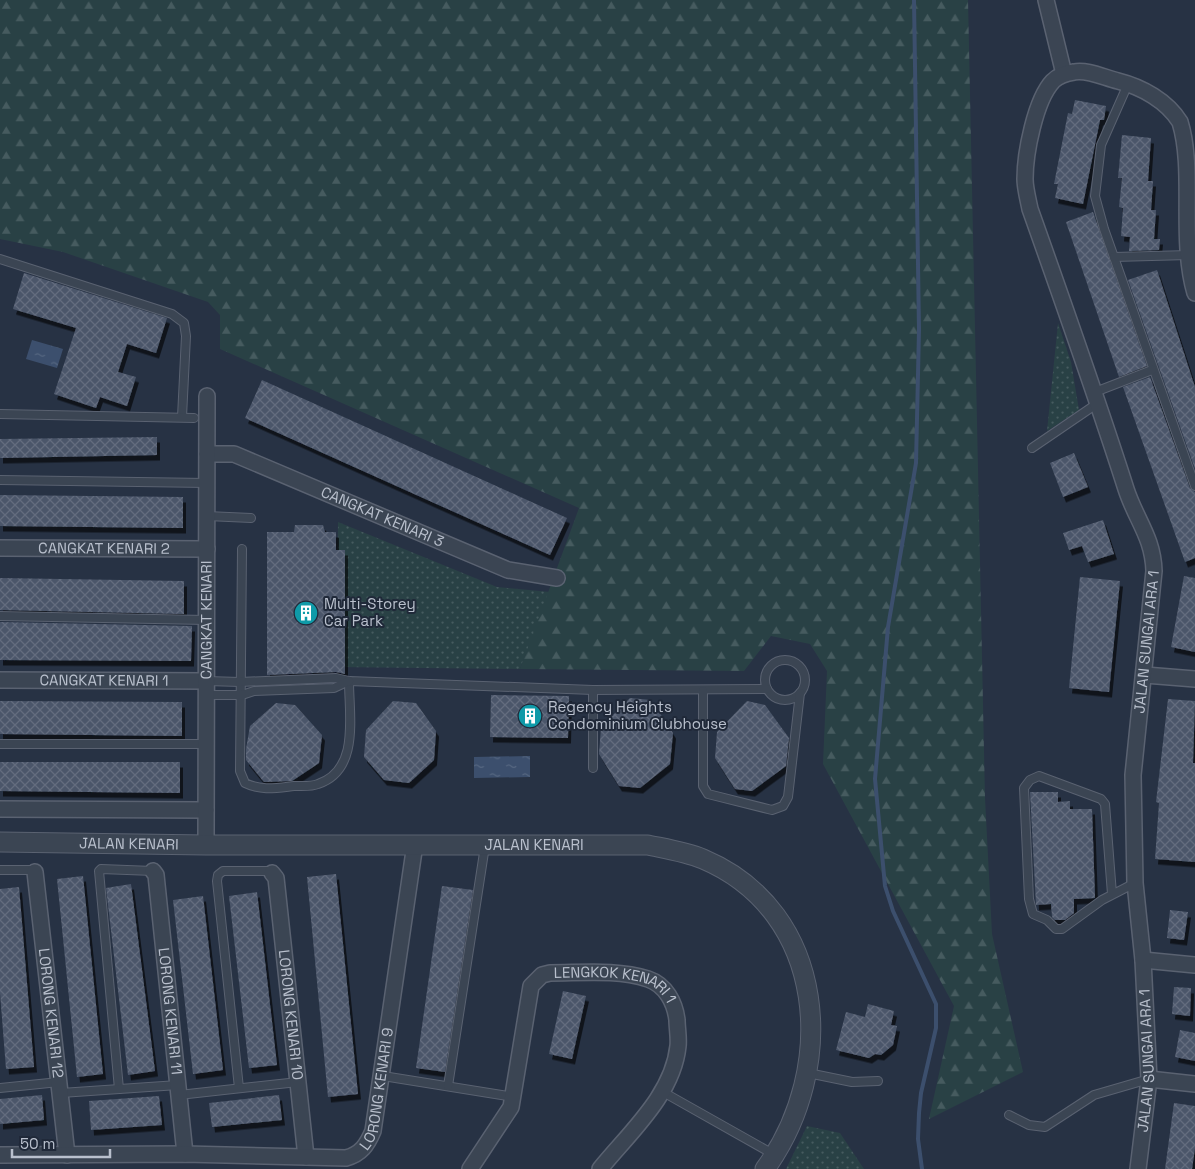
<svg xmlns="http://www.w3.org/2000/svg" width="1195" height="1169" font-family="'Space Grotesk',sans-serif">
<defs>
<pattern id="grass-dots" width="8" height="8" patternUnits="userSpaceOnUse" patternTransform="scale(1.25)"><rect width="8" height="8" fill="#294145"/><path d="M2 2h.1M6 6h.1" fill="none" stroke="#465b5f" stroke-width="1.8" stroke-linecap="round"/></pattern>
<pattern id="forest-firs" width="22" height="20" patternUnits="userSpaceOnUse" patternTransform="scale(1.25)"><rect width="22" height="20" fill="#294145"/><path d="M5 1l3.5 6h-7zM16 11l3.5 6h-7z" fill="#465b5f"/></pattern>
<pattern id="water-ripples" width="26" height="14" patternUnits="userSpaceOnUse" patternTransform="scale(1.25)"><rect width="26" height="14" fill="#3c4f6d"/><path d="M2 4q2-2 4 0t4 0M15 11q2-2 4 0t4 0" fill="none" stroke="#566781"/></pattern>
<pattern id="building-cross-hatch" width="8" height="8" patternUnits="userSpaceOnUse" patternTransform="scale(1.25)"><rect width="8" height="8" fill="#4b566a"/><path d="M0 0l8 8M0 8l8-8" fill="none" stroke="#636c7e"/></pattern>
<filter id="shadow"><feDropShadow dx="3" dy="5.5" stdDeviation="0" flood-color="#0009"/></filter>
</defs>
<rect width="100%" height="100%" fill="#273244"/>
<g fill="url(#grass-dots)">
<polygon points="1058,323 1071,362 1079,410 1047,431"/>
<polygon points="338,522 497,587 550,592 520,669 337,667"/>
<polygon points="807,1126 840,1133 864,1169 786,1169"/>
</g>
<polygon fill="url(#forest-firs)" points="0,0 968,0 985,798 992,934 1023,1072 929,1119 954,1006 823,764 827,671 810,644 771,636 744,671 520,669 579,508 220,349 220,315 208,302 63,252 0,239"/>
<g fill="url(#water-ripples)">
<polygon points="32,340 63,349 57,368 26,359"/>
<polygon points="530,756 530,777 474,778 474,757"/>
</g>
<g fill="none" stroke-linecap="round" stroke-linejoin="round">
<polyline stroke="#3c4f6d" stroke-width="4" points="914,0 919,330 916,463 888,627 875,779 885,886 893,911 936,1004 936,1028 921,1093 919,1113 918,1139 922,1169"/>
</g>
<g fill="url(#building-cross-hatch)" filter="url(#shadow)">
<polygon points="1075,100 1106,106 1104,120 1100,120 1083,204 1055,198 1058,184 1054,184 1068,113 1072,114"/>
<polygon points="1122,135 1151,138 1148,181 1153,181 1151,210 1156,210 1154,239 1160,239 1159,250 1129,251 1130,237 1121,236 1123,208 1119,207 1122,178 1118,178"/>
<polygon points="1093,212 1147,366 1119,377 1066,222"/>
<polygon points="1157,270 1195,387 1195,469 1128,280"/>
<polygon points="24,273 167,318 156,353 127,344 118,372 136,377 127,406 100,397 96,408 54,394 76,328 13,309"/>
<polygon points="1150,377 1190,488 1195,492 1195,558 1185,562 1123,387"/>
<polygon points="262,380 567,518 550,555 245,418"/>
<polygon points="157,437 157,455 0,458 0,439"/>
<polygon points="1074,453 1088,487 1063,497 1050,463"/>
<polygon points="0,495 183,497 183,528 0,526"/>
<polygon points="1103,520 1114,554 1088,562 1082,546 1069,550 1063,533"/>
<polygon points="295,525 323,525 325,532 336,532 336,550 345,550 345,674 336,672 267,675 267,532 294,532"/>
<polygon points="1184,576 1195,578 1195,652 1171,647"/>
<polygon points="1080,577 1120,581 1109,692 1069,688"/>
<polygon points="0,578 184,581 184,614 0,610"/>
<polygon points="0,622 192,626 191,661 0,660"/>
<polygon points="491,695 569,696 568,738 490,737"/>
<polygon points="630,698 651,700 673,733 670,764 640,788 619,786 599,754 601,727"/>
<polygon points="1168,699 1195,701 1193,763 1195,763 1195,862 1155,859 1159,803 1156,802"/>
<polygon points="0,701 182,702 182,736 0,734"/>
<polygon points="393,701 416,703 436,731 434,760 409,783 384,780 364,757 366,730"/>
<polygon points="747,701 765,705 789,738 786,766 752,791 735,789 715,758 717,732"/>
<polygon points="276,703 295,705 322,735 319,763 292,781 264,782 246,760 246,749 250,726"/>
<polygon points="0,762 180,762 180,793 0,791"/>
<polygon points="1030,792 1058,792 1058,802 1070,801 1070,809 1092,809 1095,898 1074,899 1074,913 1065,920 1055,920 1052,917 1051,904 1036,905"/>
<polygon points="336,874 358,1094 328,1097 307,877"/>
<polygon points="83,876 103,1074 77,1077 57,879"/>
<polygon points="131,884 155,1071 128,1075 106,888"/>
<polygon points="442,886 473,890 445,1072 416,1068"/>
<polygon points="19,887 34,1067 6,1069 0,993 0,889"/>
<polygon points="257,892 277,1065 249,1068 229,896"/>
<polygon points="203,896 223,1070 193,1074 173,900"/>
<polygon points="1170,910 1188,912 1184,940 1167,938"/>
<polygon points="1174,987 1191,988 1190,1016 1172,1014"/>
<polygon points="563,991 586,996 572,1059 549,1054"/>
<polygon points="868,1004 894,1011 891,1025 897,1026 893,1045 881,1055 875,1054 869,1058 836,1050 846,1012 865,1017"/>
<polygon points="1180,1030 1195,1033 1195,1061 1175,1057"/>
<polygon points="42,1095 44,1120 0,1124 0,1099"/>
<polygon points="279,1095 282,1120 212,1127 209,1103"/>
<polygon points="159,1096 162,1125 91,1130 89,1101"/>
<polygon points="1174,1103 1195,1106 1195,1148 1192,1169 1165,1169"/>
</g>
<g fill="none" stroke-linecap="round" stroke-linejoin="round">
<g stroke="#5a6271" stroke-width="10">
<g id="service">
<polyline points="1128,84 1101,145 1095,196 1104,229 1195,486"/>
<polyline points="1114,257 1189,255"/>
<polyline points="0,259 172,314 184,323 186,336 182,417"/>
<polyline points="1095,392 1152,370"/>
<polyline points="0,414 194,418"/>
<polyline points="1032,448 1098,403"/>
<polyline points="0,480 207,483"/>
<polyline points="207,516 251,518"/>
<path d="M242 549 240 771 245 783C261 791 276 788 294 786 301 786 311 787 318 784 360 770 349 716 349 681"/>
<polyline points="0,616 206,620"/>
<circle cx="785" cy="680" r="20"/>
<polyline points="207,681 240,682 336,678 349,681 593,690 767,689"/>
<polyline points="593,690 593,768"/>
<polyline points="703,691 703,786 708,794 772,810 783,806 788,797 800,693"/>
<polyline points="206,695 242,695 254,691 334,688 349,681"/>
<polyline points="0,744 206,744"/>
<polyline points="0,870 31,870 35,872"/>
<polyline points="1112,894 1105,804 1101,799 1039,776 1030,780 1024,788 1029,899 1033,914 1047,920 1056,929 1062,929 1102,900 1135,883"/>
<polyline points="808,1073 852,1082 878,1081"/>
<polyline points="383,1076 514,1097"/>
<polyline points="448,1086 485,846"/>
<polyline points="0,1088 59,1082"/>
<polyline points="239,1088 217,881 218,875 223,871 268,871 272,873"/>
<polyline points="119,1089 99,871 101,869 153,871"/>
<polyline points="663,1092 773,1154"/>
<polyline points="61,1093 178,1085"/>
<polyline points="179,1095 298,1082"/>
<polyline points="1009,1115 1029,1125 1045,1127 1094,1095 1149,1079"/>
</g>
</g>
<g stroke="#5a6271" stroke-width="18">
<g id="minor">
<polyline points="1046,0 1064,74"/>
<path id="s1" d="M207 454H234L508 570 557 578"/>
<path id="s2" d="M0 548 207 549"/>
<polyline points="1145,675 1195,679"/>
<path id="s3" d="M0 680 207 681"/>
<polyline points="0,809 206,810"/>
<path id="s4" d="M206 845 207 396"/>
<path id="s5" d="M153 871 156 875 185 1154"/>
<path id="s6" d="M35 872 67 1155"/>
<path id="s7" d="M272 873 276 878 306 1157"/>
<polyline points="1143,960 1195,965"/>
<polyline points="1149,1079 1195,1084"/>
<path id="s8" d="M0 1155 185 1154 346 1158C361 1154 367 1145 373 1131L415 844"/>
<path id="s9" d="M470 1169 511 1107 531 986 542 975 550 973C582 973 617 969 648 979 666 985 675 1003 677 1020 677 1028 679 1038 678 1046 673 1095 629 1133 600 1169"/>
<path id="s10" d="M1138 1169 1149 1079 1143 960 1135 883 1133 775 1154 571C1153 537 1136 520 1126 489 1096 395 1063 302 1030 209 1028 199 1025 188 1025 179 1025 154 1035 100 1053 81 1058 76 1067 73 1074 72 1087 69 1105 78 1118 81 1142 87 1167 101 1180 122 1195 171 1179 238 1195 293"/>
</g>
</g>
<g stroke="#5a6271" stroke-width="21">
<g id="tertiary">
<path id="s11" d="M0 842 206 845H648C667 849 686 852 703 859 828 912 838 1069 765 1169"/>
</g>
</g>
<use href="#service" stroke="#3b4553" stroke-width="8"/>
<use href="#minor" stroke="#3b4553" stroke-width="15"/>
<use href="#tertiary" stroke="#3b4553" stroke-width="19"/>
</g>
<defs>
<g id="building-disc" transform="scale(1.25)"><circle r="9.5" fill="#0f9aa8" stroke="#202939"/><path d="M-4-6H4V6H1V3H-1V6H-4ZM-2.5-4.3h1.7v1.8h-1.7ZM.8-4.3h1.7v1.8H.8ZM-2.5-1h1.7V.8h-1.7ZM.8-1h1.7V.8H.8Z" fill="#fff"/></g>
</defs>
<g fill-rule="evenodd">
<use href="#building-disc" x="306" y="613"/>
<use href="#building-disc" x="530" y="716"/>
</g>
<g text-anchor="middle" stroke-width="4" stroke-linejoin="round" paint-order="stroke">
<g font-size="15" fill="#b9c0cd" stroke="#202939">
<text dy="5" stroke="none"><textPath href="#s1" startOffset="188">CANGKAT KENARI 3</textPath></text>
<text dy="5" stroke="none"><textPath href="#s2" startOffset="104">CANGKAT KENARI 2</textPath></text>
<text dy="5" stroke="none"><textPath href="#s4" startOffset="225">CANGKAT KENARI</textPath></text>
<text dy="5" stroke="none"><textPath href="#s10" startOffset="529">JALAN SUNGAI ARA 1</textPath></text>
<text dy="5" stroke="none"><textPath href="#s3" startOffset="104">CANGKAT KENARI 1</textPath></text>
<text dy="5" stroke="none"><textPath href="#s11" startOffset="129">JALAN KENARI</textPath></text>
<text dy="5" stroke="none"><textPath href="#s11" startOffset="534">JALAN KENARI</textPath></text>
<text dy="5" stroke="none"><textPath href="#s9" startOffset="289">LENGKOK KENARI 1</textPath></text>
<text dy="5" stroke="none"><textPath href="#s5" startOffset="142">LORONG KENARI 11</textPath></text>
<text dy="5" stroke="none"><textPath href="#s6" startOffset="142">LORONG KENARI 12</textPath></text>
<text dy="5" stroke="none"><textPath href="#s7" startOffset="144">LORONG KENARI 10</textPath></text>
<text dy="5" stroke="none"><textPath href="#s10" startOffset="109">JALAN SUNGAI ARA 1</textPath></text>
<text dy="5" stroke="none"><textPath href="#s8" startOffset="428">LORONG KENARI 9</textPath></text>
</g>
<g font-size="15" fill="#b9c0cd" stroke="#202939" text-anchor="start">
<text x="324" y="609">Multi-Storey<tspan x="324" dy="17">Car Park</tspan></text>
<text x="548" y="712">Regency Heights<tspan x="548" dy="17">Condominium Clubhouse</tspan></text>
</g>
</g>
<path d="M12 1149v8h98v-8" fill="none" stroke="#b9c0cd" stroke-width="2.5"/>
<text x="20" y="1149" font-size="15" fill="#b9c0cd" stroke="#202939" stroke-width="4" paint-order="stroke">50 m</text>
</svg>
